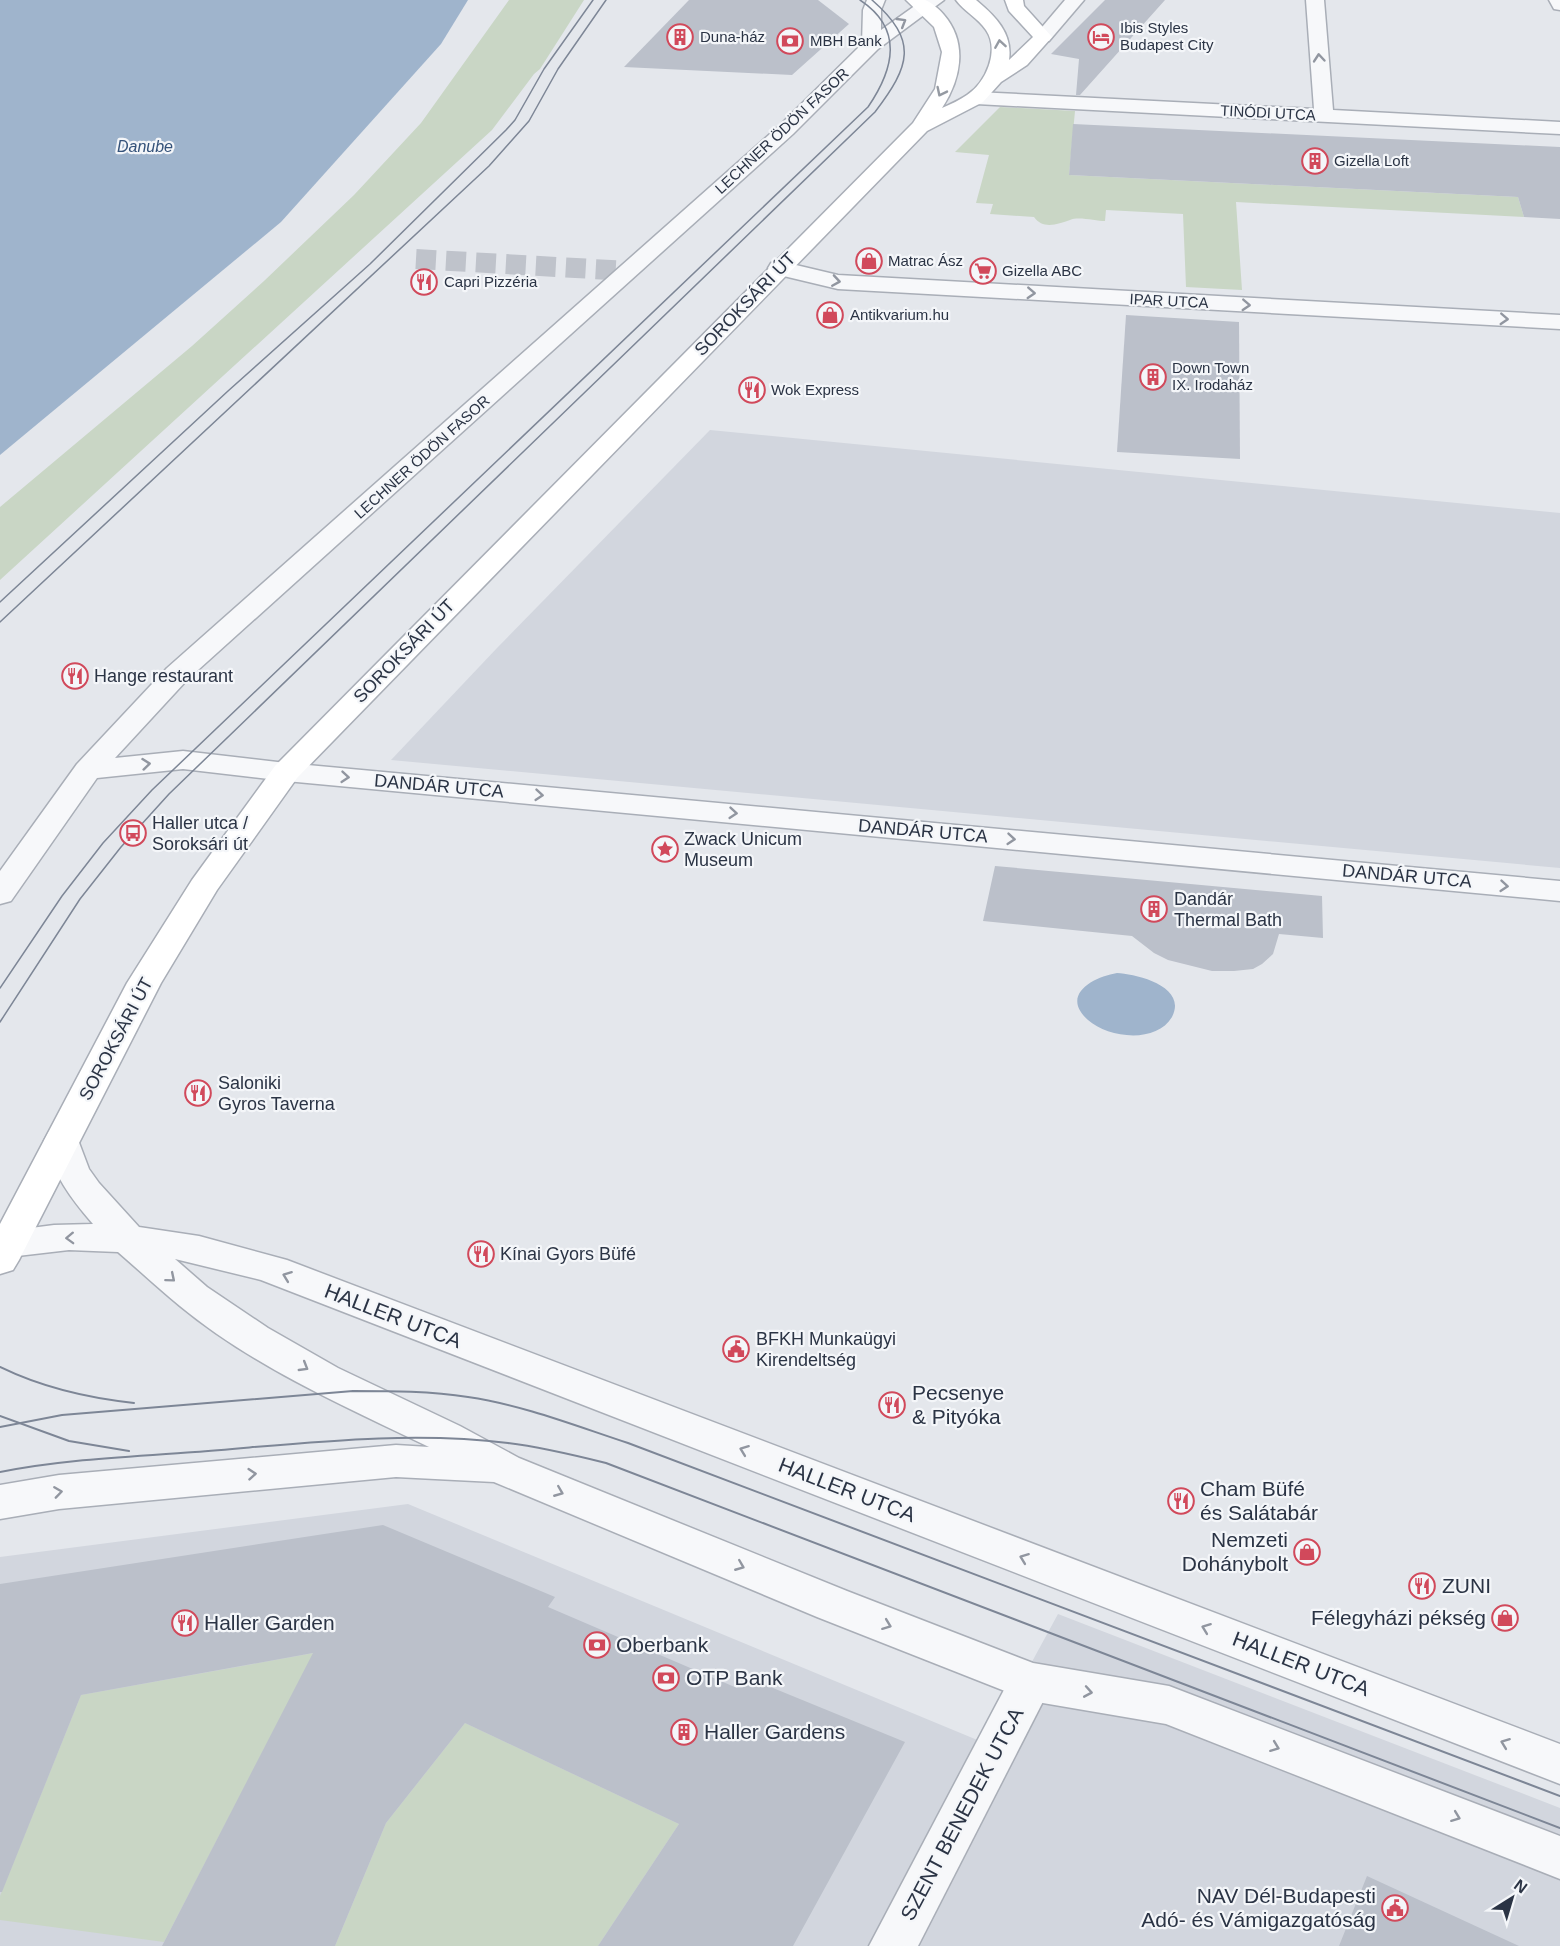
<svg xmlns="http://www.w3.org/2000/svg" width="1560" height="1946" font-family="Helvetica,sans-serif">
<rect width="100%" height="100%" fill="#e4e7ec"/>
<g fill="#d2d6de">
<polygon points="710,430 1560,513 1560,868 391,760 497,648"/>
<polygon points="408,1504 987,1744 1058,1614 1560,1808 1560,1946 0,1946 0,1557"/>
</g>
<g fill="#c9d6c5">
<polygon points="509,0 584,0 540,69 534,74 492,130 0,580 0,507 192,346 264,281 354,195 421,123"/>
<path d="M1000 107 1075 111 1069 175 1518 197 1524 217 1236 202 1242 290 1186 287 1183 214 1106 210 1105 221C1096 221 1078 216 1070 220 1058 224 1043 230 1034 217L990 214 993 204 976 203 989 155 955 152Z"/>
<polygon points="314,1653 164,1942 0,1920 0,1896 81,1695"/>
<polygon points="465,1723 679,1824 598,1946 335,1946 386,1823"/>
</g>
<g fill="#9fb4cc">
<polygon points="0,0 468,0 441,44 281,222 0,455"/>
<path d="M1117 973C1136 974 1188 986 1172 1017 1156 1044 1108 1038 1088 1020 1060 995 1093 977 1117 973Z"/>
</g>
<g fill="#bbc0ca">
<polygon points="689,0 818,0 849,24 792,75 624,67"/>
<polygon points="1105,0 1165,0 1080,95 1076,95 1079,59 1051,54"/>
<polygon points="1073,124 1560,147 1560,219 1524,217 1518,197 1069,175"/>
<polygon points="1126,315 1239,322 1240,459 1117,452"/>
<polygon points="995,866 1322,896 1323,938 1279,934 1273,954 1262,964 1253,969 1234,971 1212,971 1168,960 1154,953 1132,936 983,921"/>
<polygon points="383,1525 555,1597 548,1607 737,1688 744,1676 905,1742 793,1946 598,1946 679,1824 465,1723 386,1823 335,1946 162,1946 313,1653 81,1695 2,1892 0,1892 0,1584"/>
<polygon points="1367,1876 1519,1946 1339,1946"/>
</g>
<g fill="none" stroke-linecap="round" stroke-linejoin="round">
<polyline stroke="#bfc3cb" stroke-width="20" stroke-dasharray="20 10" stroke-linecap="butt" points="416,259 628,271"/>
<g stroke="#a9aeb7" stroke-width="3">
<g id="minor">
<polygon points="867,0 885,0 881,10 881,30 923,0 944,0 878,49 793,134 187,680 115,758 183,751 286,763 1560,881 1560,901 286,781 183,769 97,778 11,901 0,904 0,871 77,764 167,668 779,126 862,44 863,10"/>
<polygon points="1065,0 1084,0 1049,41 1037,41 1034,37 1037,33"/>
<polygon points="1306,0 1324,0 1333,110 1560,122 1560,134 976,104 969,102 966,98 969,94 976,92 1314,109"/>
<polygon points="1549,0 1560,0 1560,10 1554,9"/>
<polygon points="779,261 838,275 1560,315 1560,329 838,289 771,273 768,268 771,263"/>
<polygon points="1031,1663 1047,1669 1053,1682 918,1946 869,1946 1015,1669"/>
</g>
</g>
<g stroke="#a9aeb7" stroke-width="3">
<path id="tertiary" d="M62 1129 75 1132 89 1169 99 1183 139 1227 199 1236 287 1260 1560 1744V1784L261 1280 175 1259 207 1287 268 1328 338 1368 460 1426 519 1458 847 1591 1033 1663 1169 1686 1560 1836V1879L1166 1724 1031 1701 1015 1695 817 1617 494 1482 396 1477 59 1509 0 1519V1485L59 1475 396 1445 429 1447C344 1406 254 1367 180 1306 159 1289 139 1270 118 1252L69 1250 9 1257 0 1254V1232L54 1225 93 1224C69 1196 55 1176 44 1141L49 1132Z"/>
</g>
<g stroke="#a9aeb7" stroke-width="3">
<path id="secondary" d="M906 0C912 0 920 0 925 0 931 2 940 10 944 15 968 43 961 79 942 108 951 104 960 100 967 95 986 83 1000 50 986 30 978 18 964 11 956 0H976C995 16 1013 33 1009 60L1033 37 1009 11 1005 0H1023L1024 6 1052 37 1027 65 1001 82 983 102 927 131 297 778 217 890 161 983 19 1260 13 1270 0 1274V1224L127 983 192 880 275 766 913 123 935 89 942 52 934 27Z"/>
</g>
<use href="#minor" fill="#f7f8fa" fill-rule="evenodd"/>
<use href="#tertiary" fill="#f7f8fa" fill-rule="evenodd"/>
<use href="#secondary" fill="#fff" fill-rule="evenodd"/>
<g stroke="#7d8696" stroke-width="1.5">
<polyline points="0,602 228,391 370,264 506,130 515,120 544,69 593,0"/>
<polyline points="0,622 489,166 529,121 558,69 606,0"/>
<path d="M0 988 62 896 103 843 152 790 868 107C894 69 904 29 860 0"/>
<path d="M0 1022 80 899 121 847 169 794 875 112C910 66 919 41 872 0"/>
</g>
<g stroke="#7d8696" stroke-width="2">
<path d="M0 1367C43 1388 87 1398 134 1403"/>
<polyline points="0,1416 69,1441 129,1451"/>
<path d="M0 1427 62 1415 353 1391C391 1391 431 1391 468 1397 523 1405 576 1426 628 1443L1560 1796"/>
<path d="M0 1472C64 1459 130 1457 195 1452 298 1444 405 1430 508 1443 541 1447 574 1455 606 1463L1560 1828"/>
</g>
</g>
<defs><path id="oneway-chevron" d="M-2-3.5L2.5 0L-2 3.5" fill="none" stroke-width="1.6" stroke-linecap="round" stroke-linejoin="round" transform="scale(1.5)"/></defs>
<g stroke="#9196a0">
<use href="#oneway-chevron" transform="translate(902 22) rotate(-31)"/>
<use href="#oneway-chevron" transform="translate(1319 58) rotate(-95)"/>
<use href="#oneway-chevron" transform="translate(836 281) rotate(9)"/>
<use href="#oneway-chevron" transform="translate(1031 293) rotate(3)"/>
<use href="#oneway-chevron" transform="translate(1246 305) rotate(3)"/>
<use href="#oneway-chevron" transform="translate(1504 319) rotate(3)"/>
<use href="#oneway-chevron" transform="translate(146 764) rotate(-6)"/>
<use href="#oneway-chevron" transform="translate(345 777) rotate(5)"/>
<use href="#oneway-chevron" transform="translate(539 795) rotate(5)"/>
<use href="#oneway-chevron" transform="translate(733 813) rotate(5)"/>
<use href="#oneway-chevron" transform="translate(1011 839) rotate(5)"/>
<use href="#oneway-chevron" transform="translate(1504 886) rotate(5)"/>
<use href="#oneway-chevron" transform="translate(70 1238) rotate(178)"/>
<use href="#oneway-chevron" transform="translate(287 1276) rotate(-159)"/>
<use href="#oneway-chevron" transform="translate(171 1278) rotate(40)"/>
<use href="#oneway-chevron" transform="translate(304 1367) rotate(31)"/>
<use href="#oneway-chevron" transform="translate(744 1450) rotate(-159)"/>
<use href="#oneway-chevron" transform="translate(252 1474) rotate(-5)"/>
<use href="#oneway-chevron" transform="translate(58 1492) rotate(-8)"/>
<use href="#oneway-chevron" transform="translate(559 1492) rotate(22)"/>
<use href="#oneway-chevron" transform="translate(1024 1558) rotate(-159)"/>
<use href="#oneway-chevron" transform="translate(740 1566) rotate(22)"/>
<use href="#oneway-chevron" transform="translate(887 1625) rotate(21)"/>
<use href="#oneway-chevron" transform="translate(1206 1628) rotate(-159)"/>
<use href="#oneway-chevron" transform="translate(1088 1692) rotate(10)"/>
<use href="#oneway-chevron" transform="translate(1505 1743) rotate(-159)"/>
<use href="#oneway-chevron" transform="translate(1275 1747) rotate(21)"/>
<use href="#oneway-chevron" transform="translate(1456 1817) rotate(21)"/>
</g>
<g stroke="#959aa2">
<use href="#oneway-chevron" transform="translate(1000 44) rotate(-99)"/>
<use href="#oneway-chevron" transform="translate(941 92) rotate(116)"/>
</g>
<defs>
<g id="building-ring" transform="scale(1.35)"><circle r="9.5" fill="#f4f6f9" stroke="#d1495b" stroke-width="1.5"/><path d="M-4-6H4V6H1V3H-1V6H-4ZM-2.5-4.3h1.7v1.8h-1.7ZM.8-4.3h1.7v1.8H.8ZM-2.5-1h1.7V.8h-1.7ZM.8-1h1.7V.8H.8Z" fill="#d1495b"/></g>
<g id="hotel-ring" transform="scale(1.35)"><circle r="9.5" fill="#f4f6f9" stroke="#d1495b" stroke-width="1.5"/><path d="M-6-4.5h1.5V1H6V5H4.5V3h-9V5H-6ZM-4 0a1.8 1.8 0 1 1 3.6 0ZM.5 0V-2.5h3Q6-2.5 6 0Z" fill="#d1495b"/></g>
<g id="bank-ring" transform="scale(1.35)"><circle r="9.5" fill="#f4f6f9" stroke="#d1495b" stroke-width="1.5"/><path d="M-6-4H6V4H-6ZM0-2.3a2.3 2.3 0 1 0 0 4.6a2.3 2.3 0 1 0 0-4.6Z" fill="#d1495b"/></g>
<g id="shop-ring" transform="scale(1.35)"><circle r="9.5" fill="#f4f6f9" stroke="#d1495b" stroke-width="1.5"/><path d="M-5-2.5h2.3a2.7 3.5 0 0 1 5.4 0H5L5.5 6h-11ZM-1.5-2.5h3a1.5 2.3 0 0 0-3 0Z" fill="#d1495b"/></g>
<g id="supermarket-ring" transform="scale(1.35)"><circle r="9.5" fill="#f4f6f9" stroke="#d1495b" stroke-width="1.5"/><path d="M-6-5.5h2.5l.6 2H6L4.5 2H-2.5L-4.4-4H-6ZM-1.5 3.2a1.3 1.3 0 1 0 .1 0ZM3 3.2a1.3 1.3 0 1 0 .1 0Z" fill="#d1495b"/></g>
<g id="restaurant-ring" transform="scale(1.35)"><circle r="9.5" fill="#f4f6f9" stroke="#d1495b" stroke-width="1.5"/><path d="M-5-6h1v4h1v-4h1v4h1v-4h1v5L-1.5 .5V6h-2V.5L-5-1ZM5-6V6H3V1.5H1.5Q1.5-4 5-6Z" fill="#d1495b"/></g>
<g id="bus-ring" transform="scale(1.35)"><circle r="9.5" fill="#f4f6f9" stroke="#d1495b" stroke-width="1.5"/><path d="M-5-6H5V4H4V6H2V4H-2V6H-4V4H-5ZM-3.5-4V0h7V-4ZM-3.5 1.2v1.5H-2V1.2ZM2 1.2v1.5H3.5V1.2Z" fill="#d1495b"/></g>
<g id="sight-ring" transform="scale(1.35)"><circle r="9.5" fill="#f4f6f9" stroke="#d1495b" stroke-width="1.5"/><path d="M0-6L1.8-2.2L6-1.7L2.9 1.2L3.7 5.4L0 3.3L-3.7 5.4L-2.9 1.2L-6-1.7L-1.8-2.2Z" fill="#d1495b"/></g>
<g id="civic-ring" transform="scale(1.35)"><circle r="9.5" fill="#f4f6f9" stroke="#d1495b" stroke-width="1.5"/><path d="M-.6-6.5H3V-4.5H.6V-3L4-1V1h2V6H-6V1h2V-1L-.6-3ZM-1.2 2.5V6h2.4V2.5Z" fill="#d1495b"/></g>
</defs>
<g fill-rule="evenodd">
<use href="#building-ring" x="680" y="37"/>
<use href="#hotel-ring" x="1101" y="37"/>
<use href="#bank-ring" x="790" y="41"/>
<use href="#building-ring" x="1315" y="161"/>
<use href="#shop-ring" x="869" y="261"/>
<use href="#supermarket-ring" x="983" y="271"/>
<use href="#restaurant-ring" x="424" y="282"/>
<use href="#shop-ring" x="830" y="315"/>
<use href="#building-ring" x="1153" y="377"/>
<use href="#restaurant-ring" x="752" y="390"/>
<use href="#restaurant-ring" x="75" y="676"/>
<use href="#bus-ring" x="133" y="833"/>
<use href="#sight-ring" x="665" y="849"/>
<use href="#building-ring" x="1154" y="909"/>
<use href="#restaurant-ring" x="198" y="1093"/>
<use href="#restaurant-ring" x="481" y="1254"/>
<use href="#civic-ring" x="736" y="1349"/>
<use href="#restaurant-ring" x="892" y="1405"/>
<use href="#restaurant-ring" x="1181" y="1501"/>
<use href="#shop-ring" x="1307" y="1552"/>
<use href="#restaurant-ring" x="1422" y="1586"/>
<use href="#shop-ring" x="1505" y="1618"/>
<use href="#restaurant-ring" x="185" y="1623"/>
<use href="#bank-ring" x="597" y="1645"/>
<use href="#bank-ring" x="666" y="1678"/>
<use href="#building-ring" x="684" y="1732"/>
<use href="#civic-ring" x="1395" y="1908"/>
</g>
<g text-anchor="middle" stroke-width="4.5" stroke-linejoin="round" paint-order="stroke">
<g font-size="15" fill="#2b3445" stroke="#f4f6f9" text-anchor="start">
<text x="1120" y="33">Ibis Styles<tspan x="1120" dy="17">Budapest City</tspan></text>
<text x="700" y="42">Duna-ház</text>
<text x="810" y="46">MBH Bank</text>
<text x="1334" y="166">Gizella Loft</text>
<text x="888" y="266">Matrac Ász</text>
<text x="1002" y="276">Gizella ABC</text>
<text x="444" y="287">Capri Pizzéria</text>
<text x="850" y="320">Antikvarium.hu</text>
<text x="1172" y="373">Down Town<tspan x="1172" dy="17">IX. Irodaház</tspan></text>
<text x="771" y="395">Wok Express</text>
</g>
<g font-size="15" fill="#2b3445" stroke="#f4f6f9">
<text transform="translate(1268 113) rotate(3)" y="5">TINÓDI UTCA</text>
<text transform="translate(782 131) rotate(-43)" y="5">LECHNER ÖDÖN FASOR</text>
<text transform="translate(1169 301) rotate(3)" y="5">IPAR UTCA</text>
<text transform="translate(422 457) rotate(-42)" y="5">LECHNER ÖDÖN FASOR</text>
</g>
<g font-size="16" font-style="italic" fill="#34527a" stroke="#f4f6f9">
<text x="145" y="152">Danube</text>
</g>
<g font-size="18" fill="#2b3445" stroke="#f4f6f9">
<text transform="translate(745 304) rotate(-46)" y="6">SOROKSÁRI ÚT</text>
<text transform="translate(404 651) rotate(-46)" y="6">SOROKSÁRI ÚT</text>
<text transform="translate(439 786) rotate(5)" y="6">DANDÁR UTCA</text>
<text transform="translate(923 831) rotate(5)" y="6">DANDÁR UTCA</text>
<text transform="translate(1407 876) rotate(5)" y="6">DANDÁR UTCA</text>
<text transform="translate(116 1039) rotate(-62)" y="6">SOROKSÁRI ÚT</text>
</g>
<g font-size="18" fill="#2b3445" stroke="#f4f6f9" text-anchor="start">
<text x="94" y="682">Hange restaurant</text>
<text x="152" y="829">Haller utca /<tspan x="152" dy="21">Soroksári út</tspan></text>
<text x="684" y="845">Zwack Unicum<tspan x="684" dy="21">Museum</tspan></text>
<text x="1174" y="905">Dandár<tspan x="1174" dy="21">Thermal Bath</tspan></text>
<text x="218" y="1089">Saloniki<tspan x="218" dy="21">Gyros Taverna</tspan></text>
<text x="500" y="1260">Kínai Gyors Büfé</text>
<text x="756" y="1345">BFKH Munkaügyi<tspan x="756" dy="21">Kirendeltség</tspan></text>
</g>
<g font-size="21" fill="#2b3445" stroke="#f4f6f9">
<text transform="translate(393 1316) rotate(21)" y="7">HALLER UTCA</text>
<text transform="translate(847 1490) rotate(21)" y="7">HALLER UTCA</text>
<text transform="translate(1301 1664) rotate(21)" y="7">HALLER UTCA</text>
<text transform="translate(962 1814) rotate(-62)" y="7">SZENT BENEDEK UTCA</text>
</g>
<g font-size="21" fill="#2b3445" stroke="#f4f6f9" text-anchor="start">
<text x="912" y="1400">Pecsenye<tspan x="912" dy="24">&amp; Pityóka</tspan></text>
<text x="1200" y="1496">Cham Büfé<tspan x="1200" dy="24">és Salátabár</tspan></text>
<text x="1288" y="1547" text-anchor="end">Nemzeti<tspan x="1288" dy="24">Dohánybolt</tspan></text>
<text x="1442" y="1593">ZUNI</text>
<text x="1486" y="1625" text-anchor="end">Félegyházi pékség</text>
<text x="204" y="1630">Haller Garden</text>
<text x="616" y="1652">Oberbank</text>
<text x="686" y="1685">OTP Bank</text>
<text x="704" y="1739">Haller Gardens</text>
<text x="1376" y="1903" text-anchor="end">NAV Dél-Budapesti<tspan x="1376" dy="24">Adó- és Vámigazgatóság</tspan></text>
</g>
</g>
<g transform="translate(1512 1898) rotate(37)" stroke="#f4f6f9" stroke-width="4.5" paint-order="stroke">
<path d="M0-4.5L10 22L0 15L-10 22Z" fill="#2b3445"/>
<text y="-9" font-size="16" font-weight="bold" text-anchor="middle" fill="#2b3445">N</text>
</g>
</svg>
